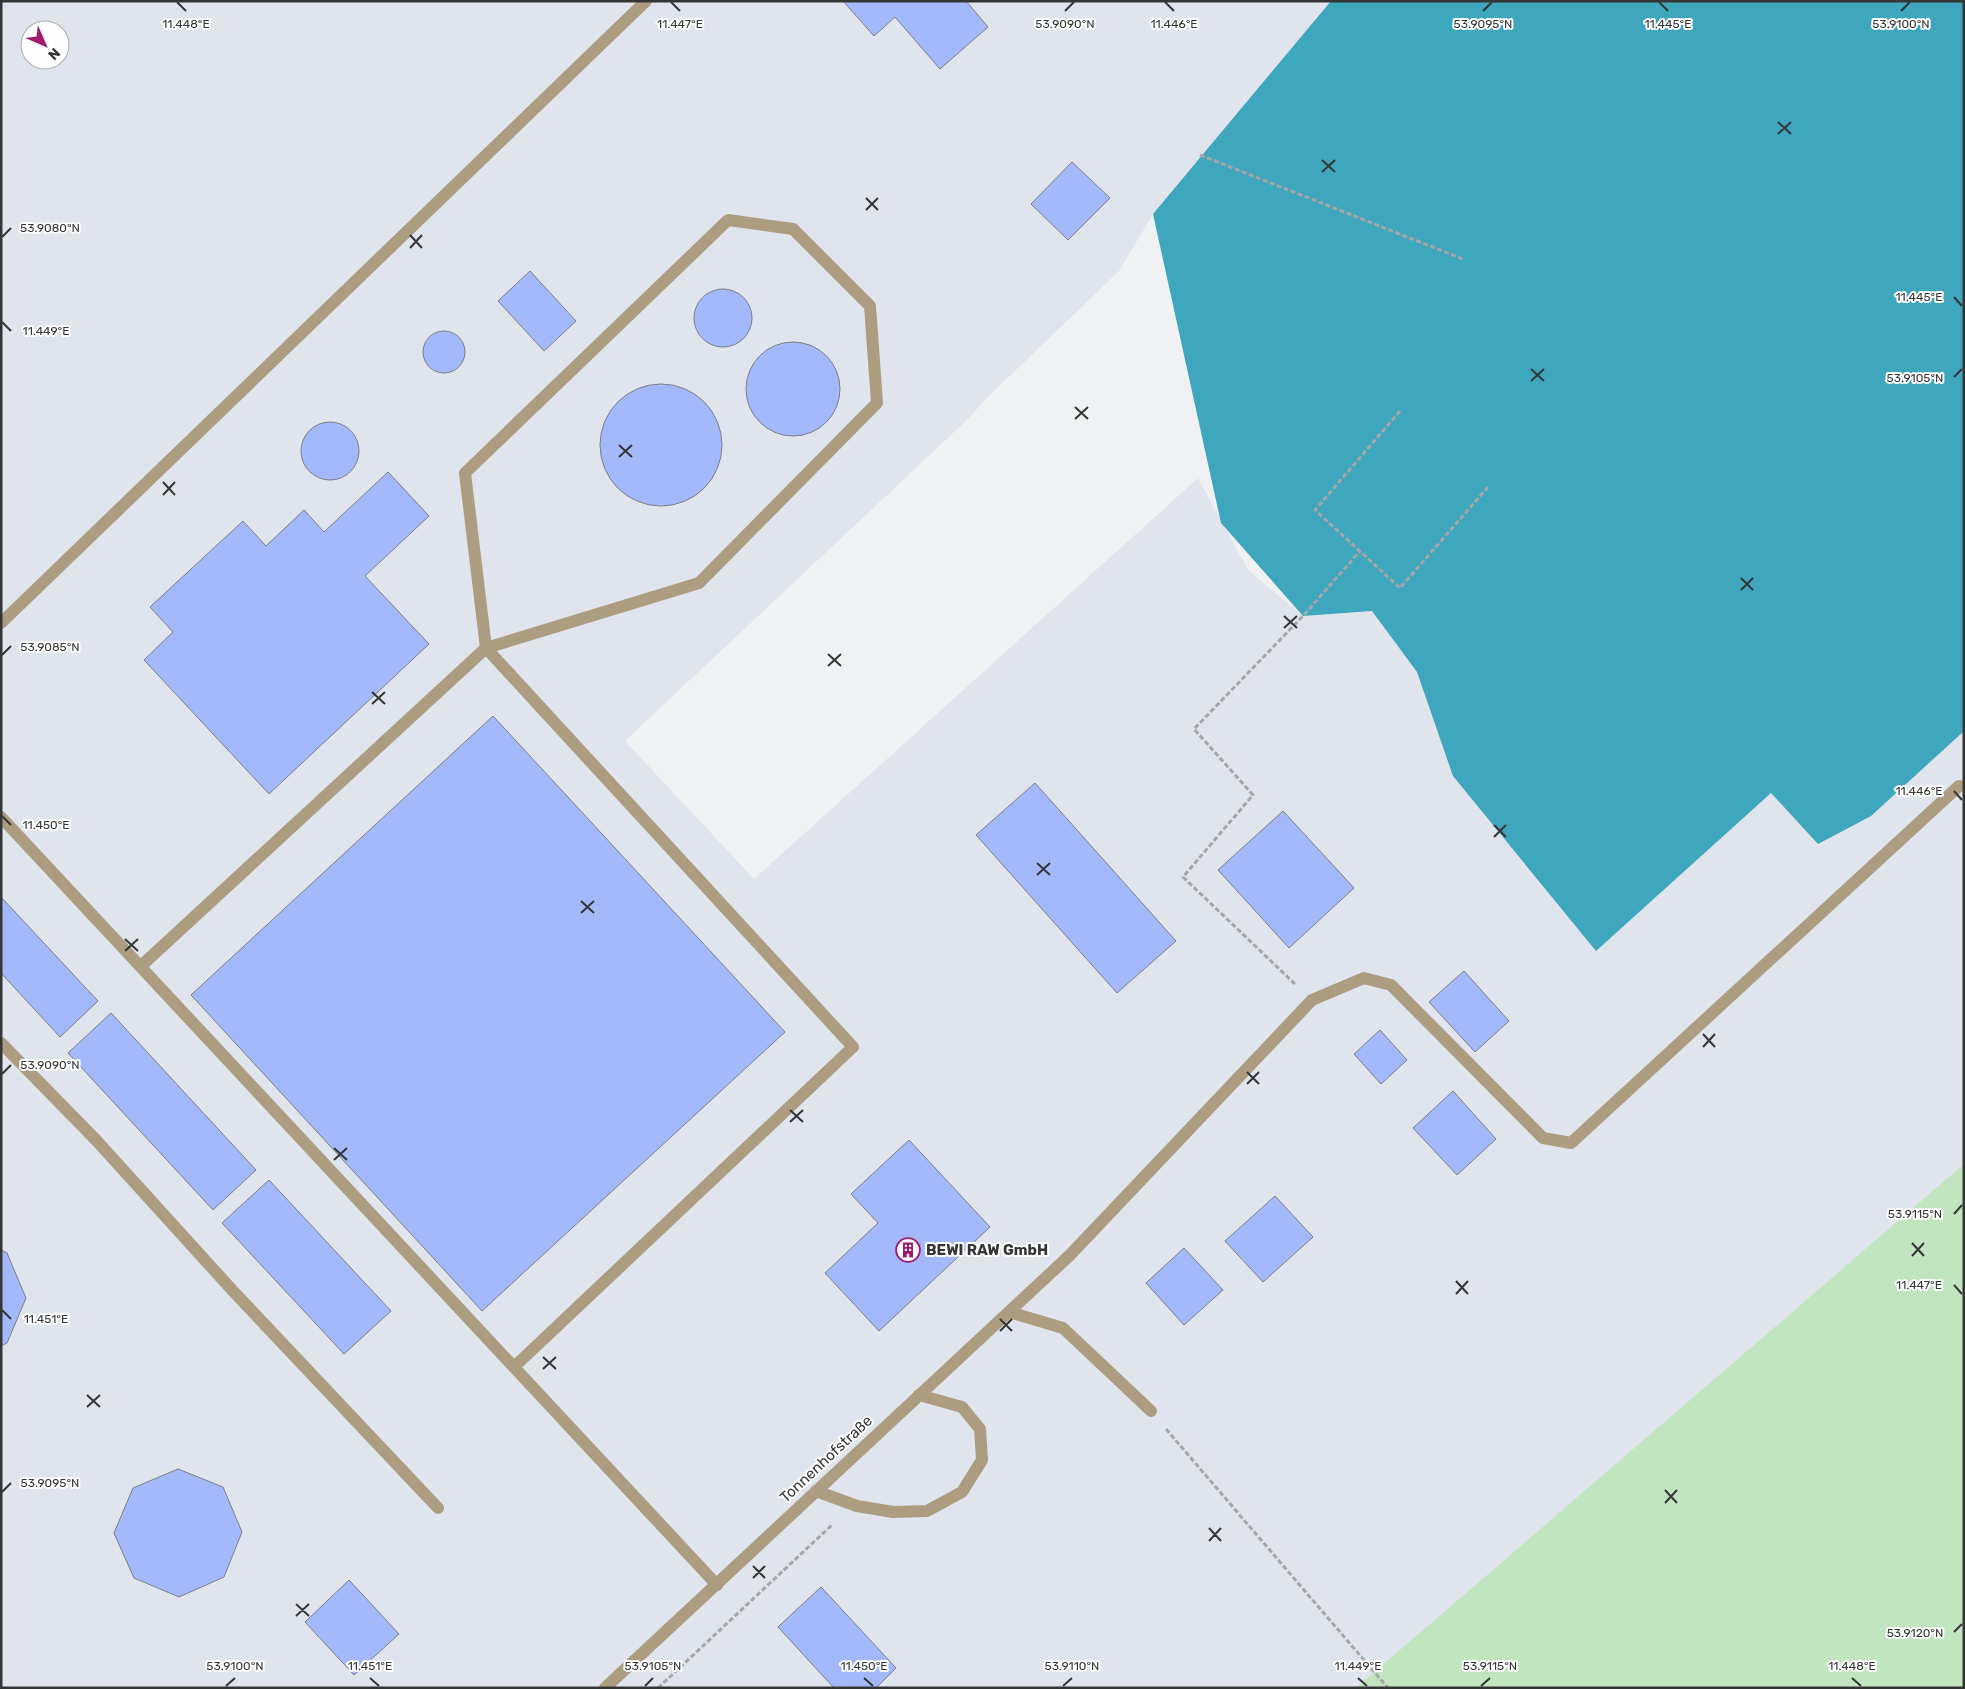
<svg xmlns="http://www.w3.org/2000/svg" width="1965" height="1689" font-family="Rubik,sans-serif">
<rect width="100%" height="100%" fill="#f0f1f3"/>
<path fill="#e0e4ed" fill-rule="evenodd" d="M1 1H1331L1153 214 1119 271 989 396 967 420 625 741 754 879 1198 478 1248 570 1303 616 1372 611 1433 671 1596 950 1771 793 1964 715V1164L1357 1688H1ZM30 30H60V60H30Z"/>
<polygon fill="#c1e5be" points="1964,1164 1964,1688 1357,1688 1357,1687"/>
<polygon fill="#3ea6bd" points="1331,1 1964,1 1964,731 1871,816 1818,844 1771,793 1596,951 1453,776 1417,672 1372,611 1303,616 1221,523 1153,214"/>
<g fill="#a4b9fc" stroke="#7d7e7f">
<polygon points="843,1 966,1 988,27 940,69 895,17 874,36"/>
<polygon points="1072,162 1110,198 1068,240 1031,204"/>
<polygon points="530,271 576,321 544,351 498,301"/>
<circle cx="723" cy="318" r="29"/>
<circle cx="444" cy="352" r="21"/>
<circle cx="793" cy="389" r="47"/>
<circle cx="661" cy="445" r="61"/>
<circle cx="330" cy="451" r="29"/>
<polygon points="388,472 429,516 365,576 429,644 269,794 144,660 173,632 150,607 243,521 266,546 304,510 324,532"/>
<polygon points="493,716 785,1032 482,1311 191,995"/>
<polygon points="1035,783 1176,941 1117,993 976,835"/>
<polygon points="1283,811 1354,888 1289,948 1218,870"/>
<polygon points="1,897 98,1001 60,1037 1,973"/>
<polygon points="1464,971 1509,1021 1475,1052 1429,1002"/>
<polygon points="111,1013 256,1170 213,1210 68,1053"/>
<polygon points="1380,1030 1407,1060 1381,1084 1354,1054"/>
<polygon points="1453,1091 1496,1139 1457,1175 1413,1128"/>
<polygon points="909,1140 990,1227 879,1331 825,1273 878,1223 851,1194"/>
<polygon points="269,1180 391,1311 344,1354 222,1223"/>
<polygon points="1275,1196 1313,1237 1263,1282 1225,1241"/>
<polygon points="1184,1248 1223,1290 1184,1325 1146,1283"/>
<polygon points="1,1250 7,1253 26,1298 7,1343 1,1346"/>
<polygon points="178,1469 223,1487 242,1532 224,1577 179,1597 134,1578 114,1533 133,1488"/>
<polygon points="349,1580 399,1634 354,1675 305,1622"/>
<polygon points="821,1587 896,1668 876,1688 834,1688 778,1627"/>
</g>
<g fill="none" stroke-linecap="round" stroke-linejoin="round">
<g stroke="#a5a6a7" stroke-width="3" stroke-dasharray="5 2.5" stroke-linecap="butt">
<polyline points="1200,155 1463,259"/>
<polyline points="1400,411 1315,510 1400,588 1488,487"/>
<polyline points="1295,984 1183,877 1253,795 1194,729 1303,616 1360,551"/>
<polyline points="1166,1429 1388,1688"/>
<polyline points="658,1688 833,1524"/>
</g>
<g stroke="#ad9d80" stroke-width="12">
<polygon points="728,220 793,229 870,306 877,403 699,583 486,648 465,473"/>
<polyline points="1,623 646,1"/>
<polyline points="1,817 717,1585"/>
<polyline points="141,966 486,648 853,1047 514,1367"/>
<polyline points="1,1043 96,1140 233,1291 438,1508"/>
<polyline points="1009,1312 1063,1328 1151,1411"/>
<polyline points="816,1491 857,1506 893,1512 927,1511 962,1492 982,1460 980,1429 962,1407 919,1395"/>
<polyline points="605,1688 1070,1255 1312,1000 1364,978 1391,985 1543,1138 1571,1143 1959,786"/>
</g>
</g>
<path fill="none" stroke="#343535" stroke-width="2" d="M177 2 186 11M671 2 680 11M1165 2 1174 11M1659 2 1668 11M1065 11 1074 2M1483 11 1492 2M1901 11 1910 2M1778 122 1791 134M1778 134 1791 122M1322 160 1335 172M1322 172 1335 160M866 198 878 210M866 210 878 198M410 235 422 248M2 237 11 228M410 248 422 235M1954 297 1962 306M2 322 11 331M1531 369 1544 381M1954 377 1962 369M1531 381 1544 369M1075 407 1088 419M1075 419 1088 407M619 445 632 457M619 457 632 445M163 482 175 495M163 495 175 482M1741 578 1753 590M1741 590 1753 578M1284 616 1297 628M1284 628 1297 616M828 654 841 666M2 655 11 646M828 666 841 654M372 692 385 704M372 704 385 692M1954 791 1962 800M2 816 11 825M1494 825 1506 837M1494 837 1506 825M1037 863 1050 875M1037 875 1050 863M581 901 594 913M581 913 594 901M125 939 138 951M125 951 138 939M1703 1034 1715 1047M1703 1047 1715 1034M1247 1072 1259 1084M2 1074 11 1065M1247 1084 1259 1072M790 1110 803 1122M790 1122 803 1110M334 1148 347 1160M334 1160 347 1148M1954 1214 1962 1205M1912 1243 1924 1256M1912 1256 1924 1243M1456 1281 1468 1294M1954 1285 1962 1294M1456 1294 1468 1281M2 1310 11 1319M1000 1319 1012 1331M1000 1331 1012 1319M543 1357 556 1369M543 1369 556 1357M87 1395 100 1407M87 1407 100 1395M1665 1490 1677 1503M2 1492 11 1483M1665 1503 1677 1490M1209 1528 1221 1541M1209 1541 1221 1528M753 1566 765 1578M753 1578 765 1566M296 1604 309 1616M296 1616 309 1604M1954 1632 1962 1624M370 1678 379 1686M864 1678 873 1686M1358 1678 1367 1686M1852 1678 1861 1686M226 1686 235 1678M645 1686 653 1678M1063 1686 1072 1678M1481 1686 1490 1678"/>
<defs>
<g id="building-ring" transform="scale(1.25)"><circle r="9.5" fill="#fefeff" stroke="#a01b6a" stroke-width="1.5"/><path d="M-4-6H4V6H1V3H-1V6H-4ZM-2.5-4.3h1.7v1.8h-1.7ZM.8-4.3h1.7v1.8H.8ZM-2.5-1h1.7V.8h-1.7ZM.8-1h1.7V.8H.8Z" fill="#a01b6a"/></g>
</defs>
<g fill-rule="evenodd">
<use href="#building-ring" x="908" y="1250"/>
</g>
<g text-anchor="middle" stroke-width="4" stroke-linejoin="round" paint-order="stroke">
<g font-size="15" font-weight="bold" fill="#343535" stroke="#fefeff" text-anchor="start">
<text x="926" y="1255">BEWI RAW GmbH</text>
</g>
<g font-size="15" fill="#343535" stroke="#fefeff">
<text transform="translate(826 1459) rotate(-43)" y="5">Tonnenhofstraße</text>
</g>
</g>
<g font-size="12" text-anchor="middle" fill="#343535" stroke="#fefeff" stroke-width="4" stroke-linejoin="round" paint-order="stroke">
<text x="186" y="28">11.448°E</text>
<text x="680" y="28">11.447°E</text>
<text x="1065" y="28">53.9090°N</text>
<text x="1174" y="28">11.446°E</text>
<text x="1483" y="28">53.9095°N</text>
<text x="1668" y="28">11.445°E</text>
<text x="1901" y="28">53.9100°N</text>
<text x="50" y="232">53.9080°N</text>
<text x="1919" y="301">11.445°E</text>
<text x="46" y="335">11.449°E</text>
<text x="1915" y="382">53.9105°N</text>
<text x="50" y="651">53.9085°N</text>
<text x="1919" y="795">11.446°E</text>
<text x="46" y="829">11.450°E</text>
<text x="50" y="1069">53.9090°N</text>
<text x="1915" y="1218">53.9115°N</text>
<text x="1919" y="1289">11.447°E</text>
<text x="46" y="1323">11.451°E</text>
<text x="50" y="1487">53.9095°N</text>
<text x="1915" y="1637">53.9120°N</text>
<text x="235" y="1670">53.9100°N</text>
<text x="370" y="1670">11.451°E</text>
<text x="653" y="1670">53.9105°N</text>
<text x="864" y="1670">11.450°E</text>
<text x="1072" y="1670">53.9110°N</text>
<text x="1358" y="1670">11.449°E</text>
<text x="1490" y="1670">53.9115°N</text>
<text x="1852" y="1670">11.448°E</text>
</g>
<rect width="1965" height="1689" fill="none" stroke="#343535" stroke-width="5"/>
<g transform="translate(45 45) rotate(135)"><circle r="24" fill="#fefeff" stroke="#adaeae"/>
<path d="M0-4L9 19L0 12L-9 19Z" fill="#a01b6a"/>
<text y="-8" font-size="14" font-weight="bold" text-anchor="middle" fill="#343535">N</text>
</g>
</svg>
